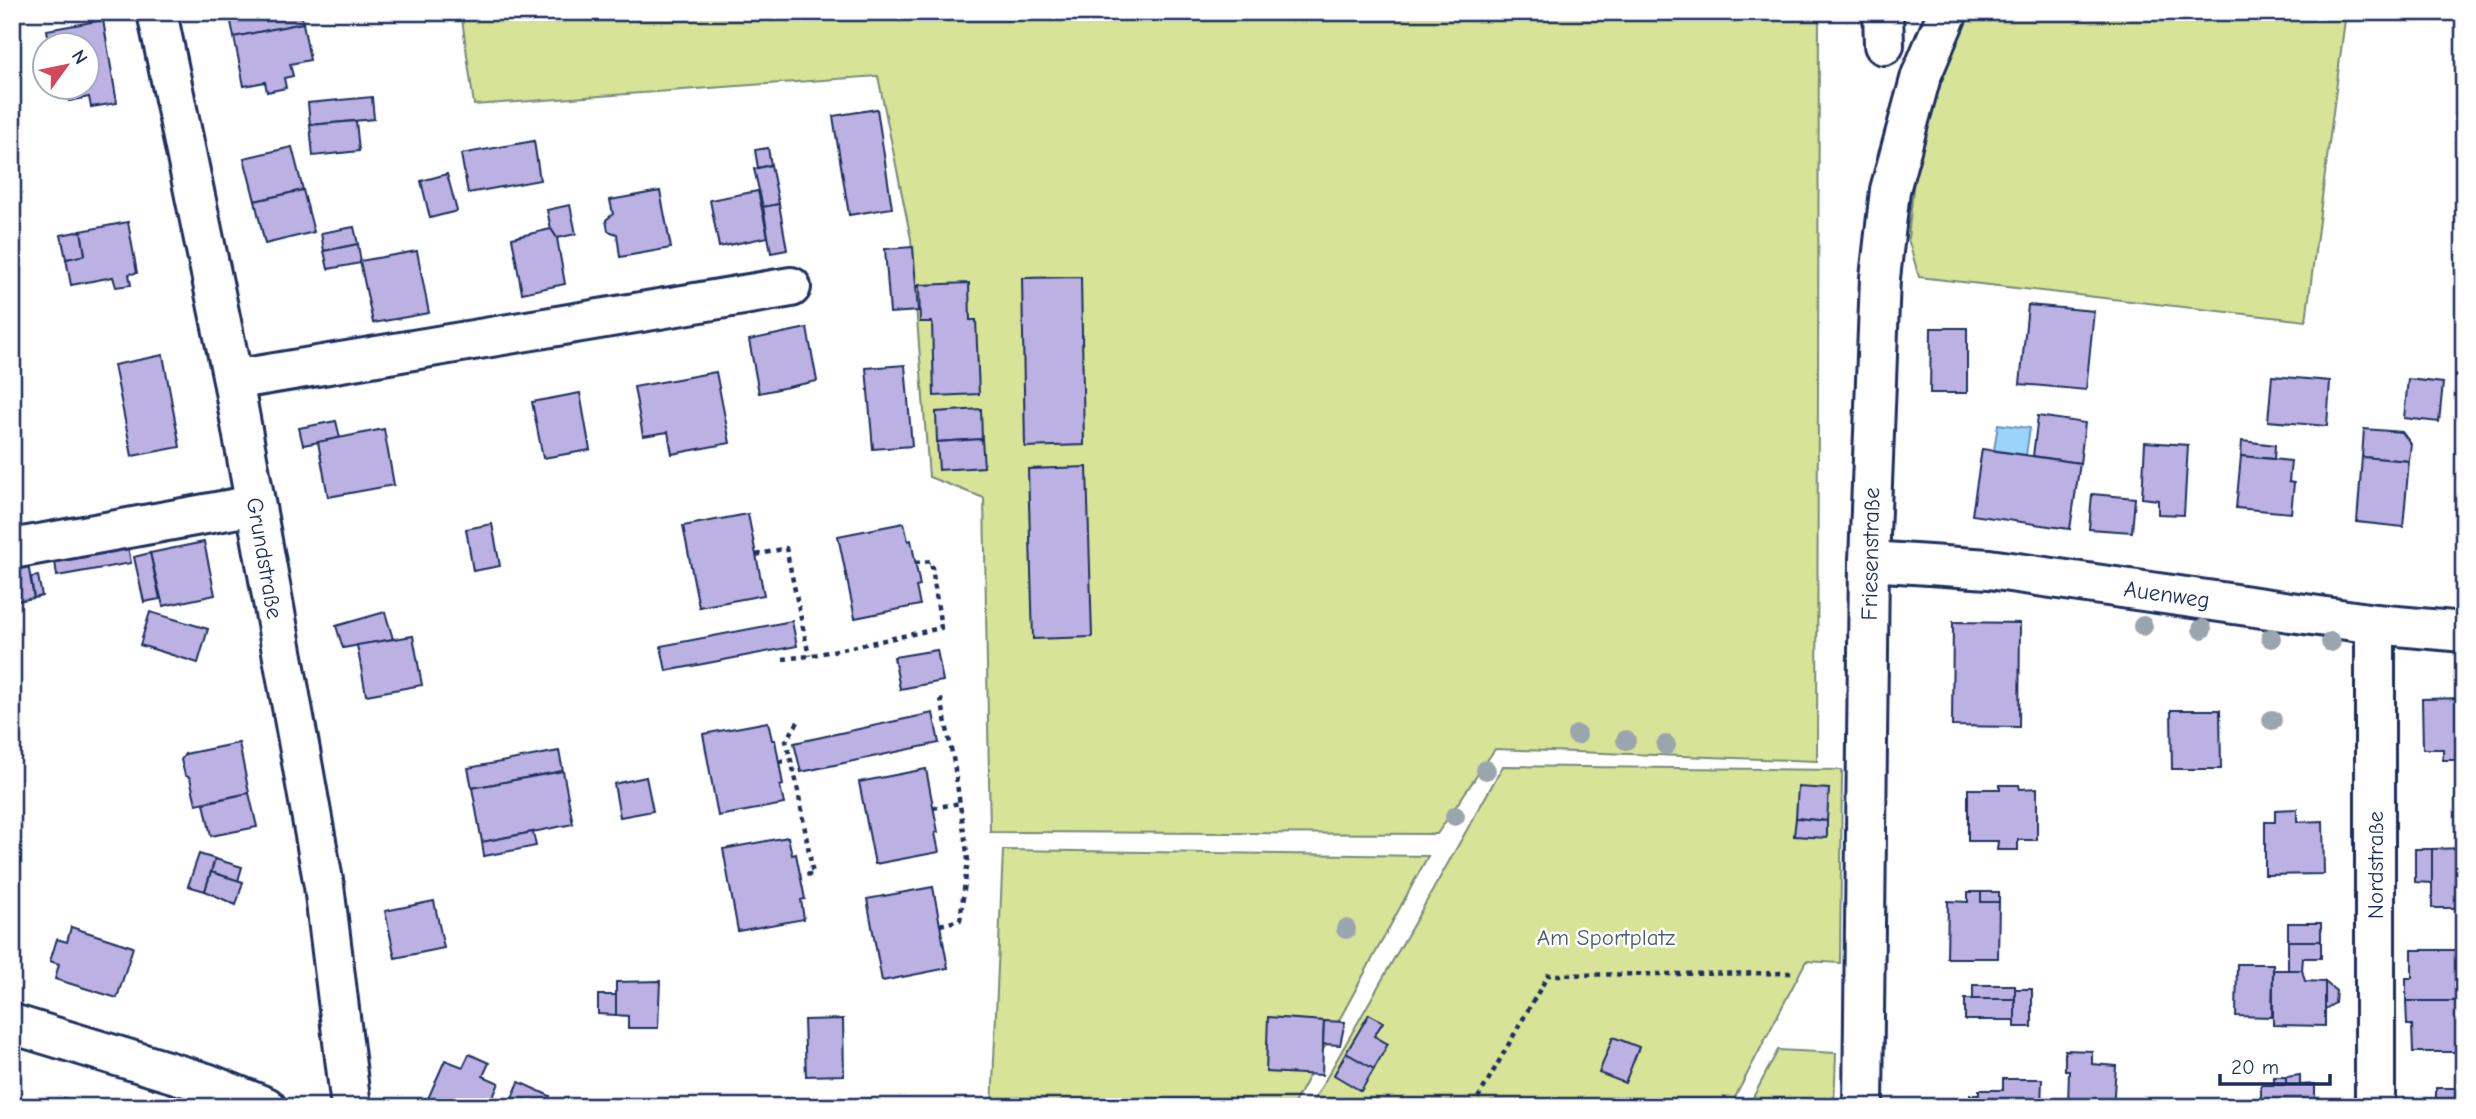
<svg xmlns="http://www.w3.org/2000/svg" width="2476" height="1119" font-family="'Comic Neue',sans-serif">
<rect width="100%" height="100%" fill="#fff"/>
<filter id="ink" filterUnits="userSpaceOnUse"><feTurbulence type="fractalNoise" baseFrequency=".0143" numOctaves="2"/><feDisplacementMap in="SourceGraphic" scale="14" xChannelSelector="R" yChannelSelector="G"/><feConvolveMatrix kernelMatrix="1 2 1 2 8 2 1 2 1" color-interpolation-filters="sRGB"/></filter>
<g filter="url(#ink)">
<g fill="#d7e396" stroke="#79897a" stroke-width="2">
<polygon points="461,12 1819,12 1817,761 1495,749 1437,834 990,832 984,498 929,477 911,239 878,76 474,105"/>
<polygon points="1971,12 2346,12 2306,321 1919,277 1908,239 1918,138 1942,58"/>
<polygon points="1503,766 1842,770 1840,963 1806,961 1730,1107 1310,1107"/>
<polygon points="1003,850 1428,856 1292,1107 992,1107"/>
<polygon points="1778,1050 1836,1053 1834,1107 1748,1107"/>
</g>
<polygon fill="#9bd4fb" stroke="#6892bc" stroke-width="2" points="1998,424 2030,428 2026,455 1994,450"/>
<g fill="#bbb1e2" stroke="#1b2f5e" stroke-width="2">
<polygon points="229,12 301,12 303,23 234,37"/>
<polygon points="103,20 117,103 91,107 89,97 69,101 67,88 88,88 88,46 50,46 47,30"/>
<polygon points="303,23 310,60 290,64 293,76 284,78 286,88 267,92 265,82 244,86 234,37"/>
<polygon points="372,97 374,119 310,125 308,103"/>
<polygon points="877,109 892,208 849,215 833,116"/>
<polygon points="356,121 359,151 313,156 310,125"/>
<polygon points="534,141 540,180 468,193 461,154"/>
<polygon points="292,147 303,190 255,201 244,158"/>
<polygon points="768,148 771,165 758,168 755,150"/>
<polygon points="771,165 779,204 763,207 754,169"/>
<polygon points="447,174 457,211 430,218 421,181"/>
<polygon points="303,190 314,232 265,244 255,201"/>
<polygon points="660,191 671,248 620,257 617,234 608,231 606,220 613,214 610,200"/>
<polygon points="758,191 768,237 719,247 710,200"/>
<polygon points="779,204 787,250 771,253 763,207"/>
<polygon points="570,205 576,234 557,238 551,229 547,210"/>
<polygon points="128,222 137,273 129,274 131,285 116,287 113,277 71,285 66,259 85,255 81,231"/>
<polygon points="354,227 358,244 324,251 321,233"/>
<polygon points="551,229 557,238 565,284 522,293 512,238"/>
<polygon points="81,231 85,255 66,259 61,235"/>
<polygon points="358,244 361,263 328,269 324,251"/>
<polygon points="913,247 918,311 890,313 885,249"/>
<polygon points="417,251 429,313 373,323 360,261"/>
<polygon points="1081,277 1084,445 1025,447 1022,278"/>
<polygon points="969,283 970,320 976,320 979,394 934,396 932,322 920,322 919,285"/>
<polygon points="2028,305 2094,311 2086,390 2020,384"/>
<polygon points="807,328 817,381 759,393 749,340"/>
<polygon points="1931,328 1967,328 1967,393 1930,393"/>
<polygon points="163,355 180,447 132,456 114,365"/>
<polygon points="905,365 912,446 873,449 866,368"/>
<polygon points="716,372 730,443 672,454 668,432 643,436 634,387"/>
<polygon points="2272,376 2330,381 2327,426 2268,421"/>
<polygon points="2408,379 2443,383 2439,422 2404,418"/>
<polygon points="580,393 590,450 543,458 532,402"/>
<polygon points="981,409 982,439 937,442 936,412"/>
<polygon points="2038,416 2085,423 2080,463 2033,456"/>
<polygon points="336,421 340,438 303,445 299,428"/>
<polygon points="384,429 394,485 328,497 318,442"/>
<polygon points="2364,429 2402,432 2411,444 2409,461 2362,457"/>
<polygon points="982,439 984,467 939,470 937,442"/>
<polygon points="2242,441 2275,445 2274,459 2241,456"/>
<polygon points="2145,442 2188,445 2184,515 2158,514 2158,500 2142,498"/>
<polygon points="1982,449 2080,463 2070,529 1972,515"/>
<polygon points="2241,456 2291,461 2289,482 2294,483 2291,513 2236,508"/>
<polygon points="2362,457 2409,461 2403,527 2357,522"/>
<polygon points="1087,467 1092,637 1033,639 1028,469"/>
<polygon points="2092,494 2135,498 2132,532 2089,529"/>
<polygon points="748,514 764,595 699,607 683,526"/>
<polygon points="904,523 908,541 911,540 920,586 916,587 920,605 855,618 838,536"/>
<polygon points="492,524 500,566 473,571 466,529"/>
<polygon points="127,541 131,563 57,576 54,554"/>
<polygon points="204,542 215,595 163,606 150,553"/>
<polygon points="150,553 160,599 144,602 134,557"/>
<polygon points="28,564 34,598 12,602 12,567"/>
<polygon points="38,576 42,596 34,598 31,577"/>
<polygon points="150,612 208,629 198,663 140,645"/>
<polygon points="385,612 393,639 343,648 336,626"/>
<polygon points="792,621 797,646 666,671 661,646"/>
<polygon points="1953,622 2020,623 2019,727 1952,726"/>
<polygon points="413,636 422,685 366,695 357,645"/>
<polygon points="937,650 943,681 900,689 894,657"/>
<polygon points="2464,698 2463,760 2443,760 2443,749 2423,749 2422,699"/>
<polygon points="2171,710 2220,710 2221,769 2172,769"/>
<polygon points="933,713 939,743 801,772 794,743"/>
<polygon points="768,722 772,740 775,740 779,762 783,785 780,786 784,804 718,816 703,734"/>
<polygon points="239,743 249,793 196,804 190,778 185,775 181,760 185,754"/>
<polygon points="559,751 563,771 472,788 468,768"/>
<polygon points="926,769 938,832 935,833 939,852 875,864 859,782"/>
<polygon points="563,771 573,824 482,842 472,788"/>
<polygon points="646,777 653,811 620,817 614,784"/>
<polygon points="2000,785 2019,785 2020,789 2037,788 2037,840 2018,840 2018,850 1997,850 1998,841 1968,841 1968,789 2000,789"/>
<polygon points="1798,787 1829,789 1827,821 1796,818"/>
<polygon points="249,793 257,827 211,836 204,803"/>
<polygon points="2297,809 2297,822 2323,821 2324,874 2265,875 2265,822 2275,822 2275,810"/>
<polygon points="1796,818 1827,821 1827,838 1794,836"/>
<polygon points="533,832 536,846 484,856 482,842"/>
<polygon points="788,837 792,855 796,854 805,899 801,900 804,919 738,931 723,849"/>
<polygon points="2464,848 2464,908 2432,908 2432,849"/>
<polygon points="2415,849 2432,849 2432,883 2415,882"/>
<polygon points="199,854 215,859 205,891 188,886"/>
<polygon points="215,859 242,867 238,881 211,872"/>
<polygon points="211,872 243,882 236,905 205,891"/>
<polygon points="933,887 948,968 882,981 867,899"/>
<polygon points="1968,892 1981,892 1981,902 1999,902 1998,958 1947,958 1948,901 1968,902"/>
<rect x="1981" y="892" width="18" height="10"/>
<polygon points="434,901 444,948 395,958 385,911"/>
<rect x="2288" y="923" width="33" height="18"/>
<polygon points="71,927 133,947 117,998 55,979 59,964 50,961 57,939 67,942"/>
<polygon points="2288,941 2321,941 2321,958 2303,958 2302,970 2288,970"/>
<polygon points="2412,950 2464,950 2464,1001 2406,1001 2406,978 2412,978"/>
<polygon points="2237,964 2273,964 2272,1017 2236,1016"/>
<polygon points="2273,970 2302,970 2305,981 2325,982 2325,1026 2273,1025"/>
<polygon points="660,981 658,1028 628,1028 628,1016 616,1015 616,982"/>
<polygon points="2325,982 2336,991 2335,1003 2325,1009"/>
<rect x="1973" y="985" width="42" height="14"/>
<rect x="2015" y="989" width="17" height="38"/>
<polygon points="598,995 616,995 616,1015 598,1014"/>
<rect x="1965" y="999" width="50" height="21"/>
<polygon points="2406,1001 2464,1001 2464,1052 2413,1052 2412,1025 2407,1025"/>
<polygon points="1369,1014 1383,1022 1374,1036 1388,1044 1374,1069 1346,1053"/>
<polygon points="1268,1017 1324,1021 1322,1075 1266,1072"/>
<polygon points="843,1019 844,1075 806,1076 804,1020"/>
<polygon points="1324,1021 1345,1022 1340,1045 1323,1044"/>
<polygon points="1613,1037 1639,1047 1625,1083 1599,1073"/>
<polygon points="2065,1050 2092,1051 2092,1064 2116,1066 2113,1107 2068,1106 2069,1070 2065,1070"/>
<polygon points="1346,1053 1374,1069 1361,1091 1334,1075"/>
<polygon points="469,1054 489,1063 483,1076 499,1083 489,1107 434,1107 426,1103 445,1060 463,1067"/>
<polygon points="2300,1075 2300,1085 2315,1084 2315,1107 2261,1107 2261,1085 2286,1085 2286,1077"/>
<rect x="2274" y="1077" width="12" height="8"/>
<polygon points="2003,1079 2042,1079 2041,1107 1970,1107 1970,1095 1979,1095 1979,1090 2003,1090"/>
<polygon points="519,1082 550,1096 545,1107 508,1107"/>
<polygon points="2436,1088 2456,1088 2457,1099 2436,1099"/>
<polygon points="64,1098 95,1107 62,1107"/>
<polygon points="2457,1099 2464,1099 2464,1107 2434,1107 2434,1100"/>
</g>
<g fill="none" stroke-linecap="round" stroke-linejoin="round">
<g stroke="#1b2f5e" stroke-width="44">
<g id="minor">
<polyline points="157,12 233,380 300,751 324,886 351,1107"/>
<polyline points="1883,12 1884,45"/>
<polyline points="233,380 791,287"/>
<polyline points="12,549 255,505"/>
<polyline points="1869,561 1989,569 2375,624 2464,632"/>
<polyline points="2375,624 2375,1107"/>
<polyline points="12,1024 206,1083 266,1107"/>
<polyline points="1863,1107 1869,561 1880,278 1890,190 1921,76 1948,12"/>
</g>
</g>
<g stroke="#1b2f5e" stroke-width="4.5" stroke-dasharray="5 5" stroke-linecap="butt">
<polyline points="756,555 786,548 809,656"/>
<polyline points="783,659 809,656 941,628 931,561 916,563"/>
<polyline points="798,722 786,741 796,780 813,874 800,875"/>
<polyline points="779,762 791,760"/>
<polyline points="933,808 960,803"/>
<polyline points="940,925 960,920 968,860 954,763 940,694"/>
<polyline points="1473,1107 1548,975 1792,973"/>
</g>
<use href="#minor" stroke="#fff" stroke-width="38"/>
</g>
<g fill="#9ba5ae">
<circle cx="2143" cy="626" r="10"/>
<circle cx="2202" cy="629" r="10"/>
<circle cx="2271" cy="638" r="10"/>
<circle cx="2331" cy="642" r="10"/>
<circle cx="2272" cy="720" r="10"/>
<circle cx="1577" cy="735" r="10"/>
<circle cx="1626" cy="740" r="10"/>
<circle cx="1666" cy="745" r="10"/>
<circle cx="1486" cy="770" r="10"/>
<circle cx="1455" cy="816" r="10"/>
<circle cx="1346" cy="929" r="10"/>
</g>
</g>
<g text-anchor="middle" stroke-width="5" stroke-linejoin="round" paint-order="stroke">
<g font-size="23" fill="#1b2f5e" stroke="#fff">
<text transform="translate(1870 554) rotate(-89)" y="8">Friesenstraße</text>
<text transform="translate(265 558) rotate(80)" y="8">Grundstraße</text>
<text transform="translate(2167 594) rotate(8)" y="8">Auenweg</text>
<text transform="translate(2375 865) rotate(-90)" y="8">Nordstraße</text>
</g>
<g font-size="23" fill="#4a5c6c" stroke="#fff">
<text x="1606" y="945">Am Sportplatz</text>
</g>
</g>
<rect width="2476" height="1119" fill="none" stroke="#fff" stroke-width="42"/>
<rect x="21" y="21" width="2434" height="1077" fill="none" stroke="#1b2f5e" stroke-width="2.5" filter="url(#ink)"/>
<g transform="translate(66 66) rotate(57)"><circle r="33" fill="#ffffff" stroke="#a4acbf" stroke-width="2"/>
<path d="M0-5L12 26L0 18L-12 26Z" fill="#d1495b"/>
<text y="-10" font-size="19" font-weight="bold" text-anchor="middle" fill="#1b2f5e">N</text>
</g>
<path d="M2220 1074v10h110v-10" fill="none" stroke="#1b2f5e" stroke-width="3.5"/>
<text x="2231" y="1074" font-size="21" fill="#1b2f5e" stroke="#ffffff" stroke-width="5" paint-order="stroke">20 m</text>
</svg>
